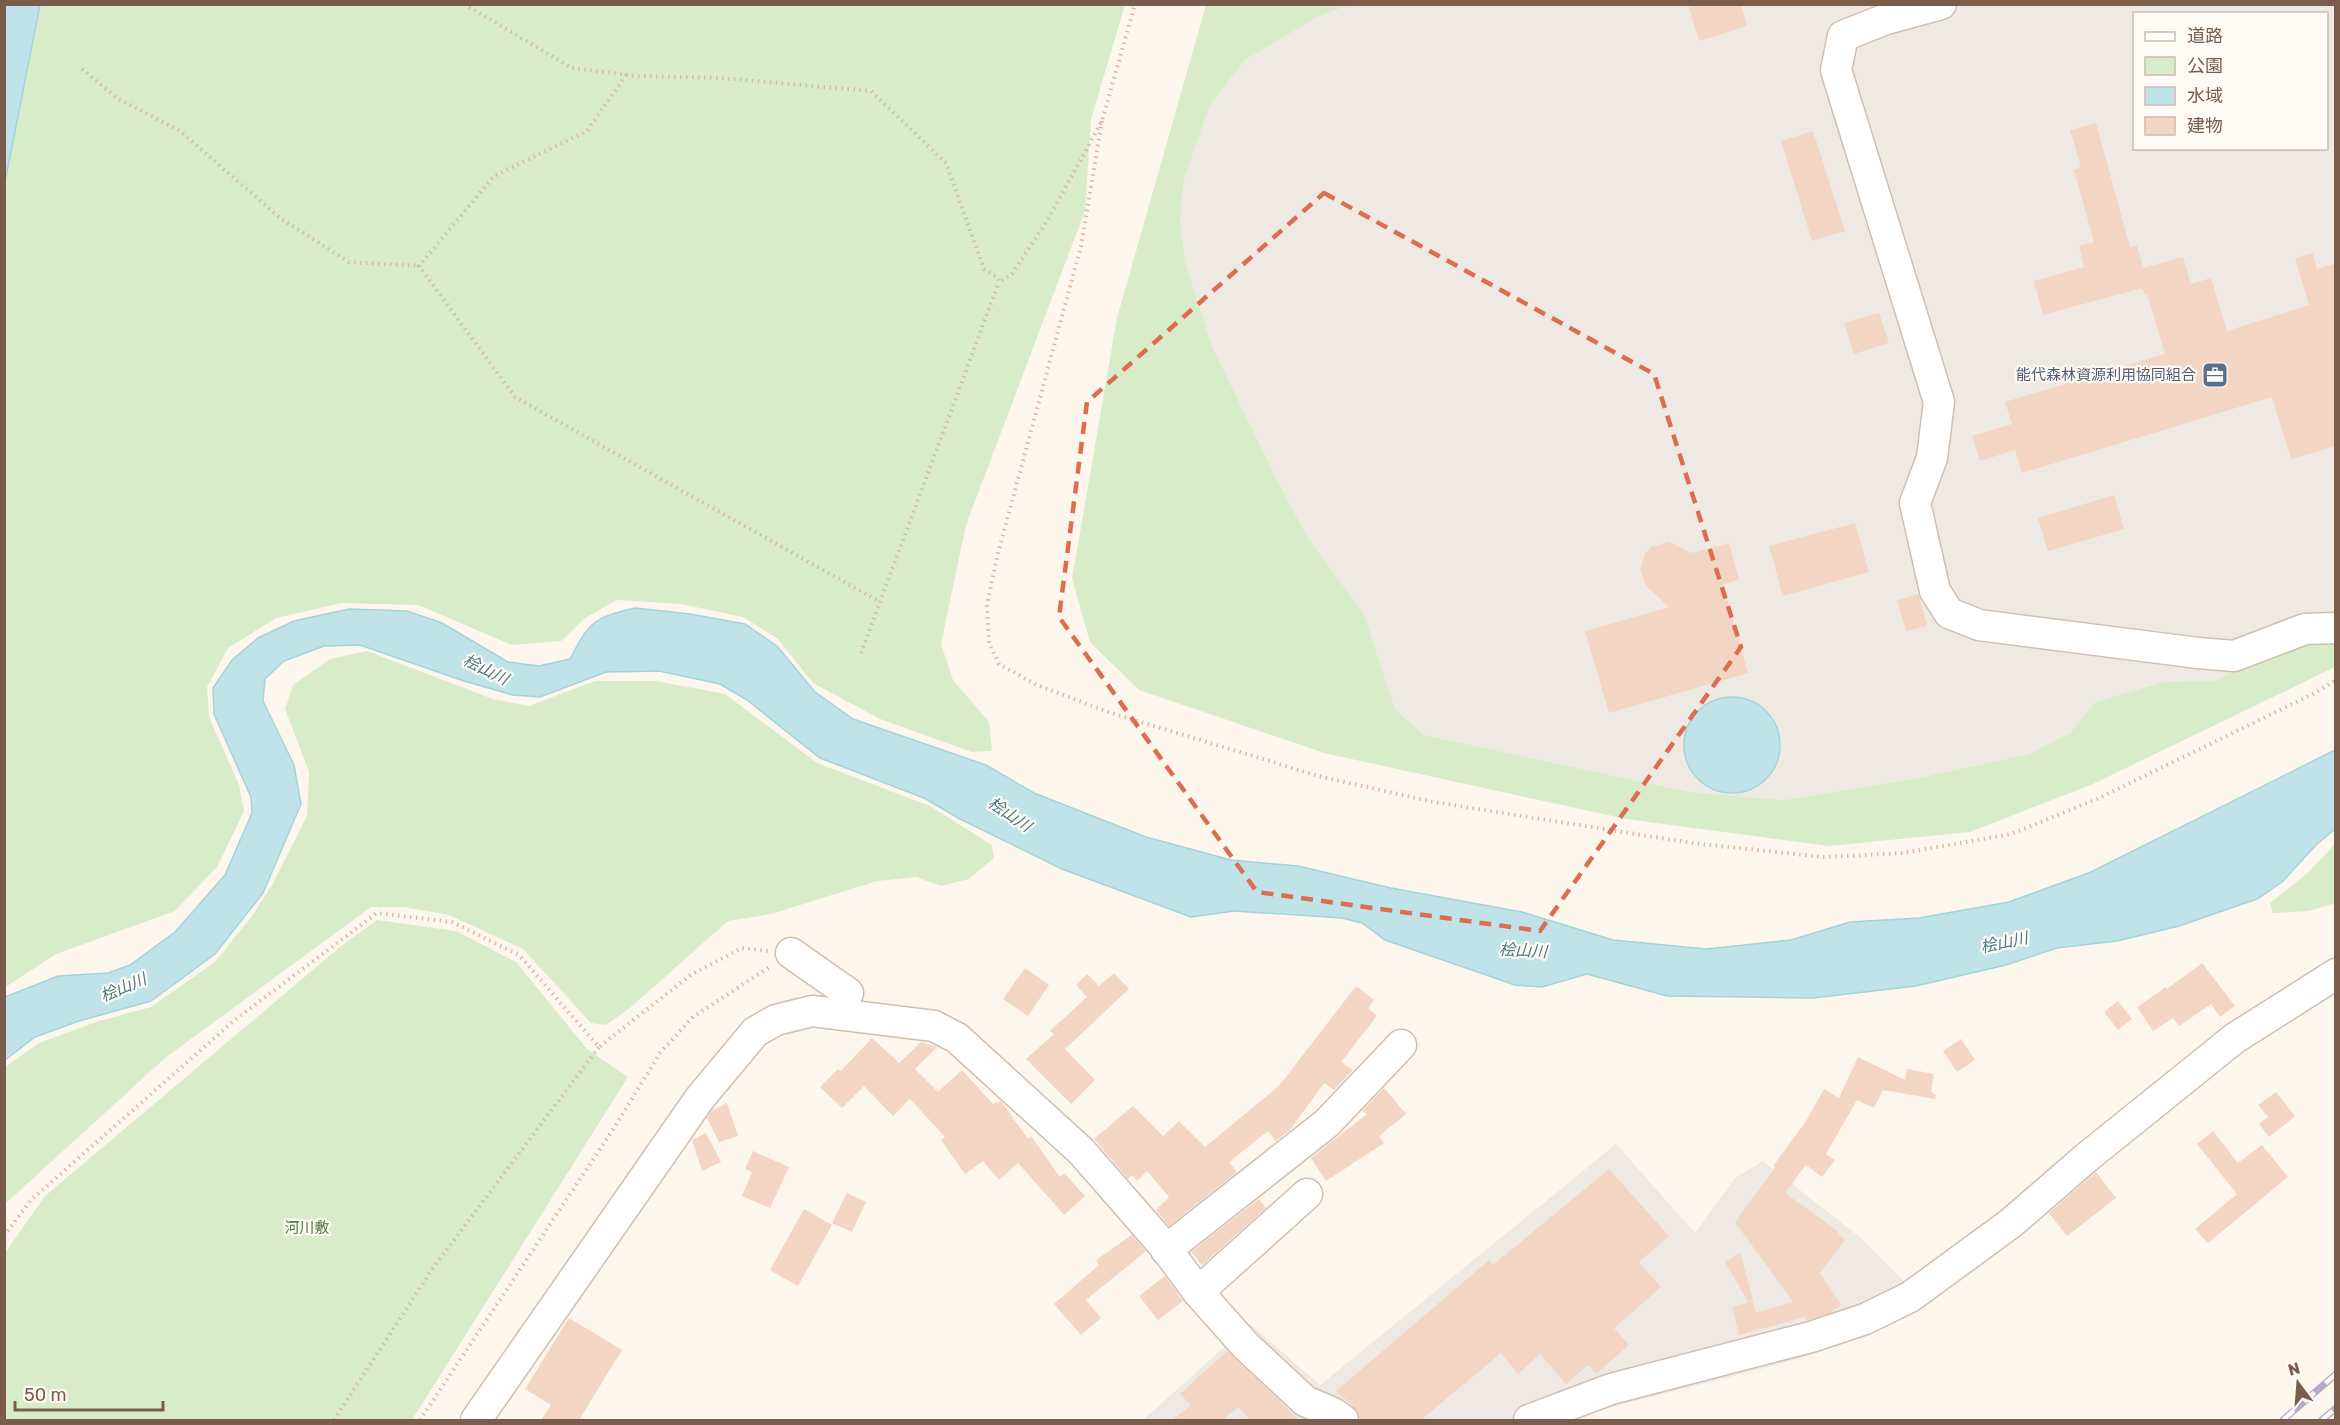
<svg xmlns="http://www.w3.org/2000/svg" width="2340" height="1425" font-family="Rubik,'Noto Sans JP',sans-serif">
<rect width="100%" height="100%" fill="#fdf6ec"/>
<g fill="#efe9e4" fill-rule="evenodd">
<path d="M1350 5H2335V628L2295 642 2214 681 2164 683 2095 702 2070 733 2029 754 1918 778 1783 800 1690 792 1424 735 1395 709 1364 614 1308 538 1274 474 1212 346 1185 261 1180 221 1184 179 1210 105 1245 60 1319 16ZM2134 14H2326V148H2134Z"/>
<polygon points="1616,1144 1695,1233 1735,1178 1763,1161 1861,1238 1925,1303 1799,1359 1585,1414 1570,1420 1143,1420 1250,1324 1320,1385"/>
</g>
<g fill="#d8ecc9">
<polygon points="40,5 1125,5 1091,119 1085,211 966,525 941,644 953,680 989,722 992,751 972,752 880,719 813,683 778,639 743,617 681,604 617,600 585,618 561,641 512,645 418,605 342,603 276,618 228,648 207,687 209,717 239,785 244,811 217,867 175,911 56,954 4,988 4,182"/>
<polygon points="1206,5 1350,5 1319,16 1245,60 1210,105 1184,179 1180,221 1185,261 1212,346 1274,474 1308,538 1364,614 1395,709 1424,735 1690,792 1783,800 1918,778 2029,754 2070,733 2095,702 2164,682 2214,681 2295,642 2335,635 2335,667 2093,784 1970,832 1829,846 1626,819 1324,753 1139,690 1090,642 1072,579 1117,318"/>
<polygon points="367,651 493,699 529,706 595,681 656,681 725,694 817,763 930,806 992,845 994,858 969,879 941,886 916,877 877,881 771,914 728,921 631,1007 606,1025 591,1023 523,949 449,915 404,907 371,907 165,1058 5,1204 5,1067 39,1043 96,1022 151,1007 215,962 252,916 272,885 307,816 309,772 285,709 293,685 330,659"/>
<polygon points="2335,844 2335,903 2309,911 2273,913 2270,903 2309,872"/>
<polygon points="377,920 456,931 516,962 587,1049 628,1077 412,1420 5,1420 5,1253 45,1196 340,947"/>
</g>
<g fill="#bfe3e8" stroke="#a5d3da" stroke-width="1.5">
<polygon points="5,4 40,5 5,182 4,5"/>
<path d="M635 608 690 614 745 624 777 646 815 692 853 719 986 765 1034 793 1146 837 1231 860 1298 866 1391 888 1522 912 1613 940 1706 949 1791 940 1850 922 1919 918 2009 902 2091 872 2335 750V829L2316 845 2282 882 2257 899 2179 926 2117 941 2057 948 2006 965 1916 986 1813 998 1667 996 1587 974 1542 987 1515 985 1385 940 1362 923 1342 918 1234 911 1191 917 1062 869 958 818 924 798 820 758 747 700 720 684 659 671 606 672 540 697 513 695 464 681 360 645 324 646 284 661 265 679 263 701 294 765 301 804 263 893 215 954 151 1001 79 1021 35 1037 5 1060V997L58 976 108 973 130 965 175 932 225 875 252 813 251 797 214 714 213 688 232 660 258 638 294 621 349 609 407 611 442 623 508 662 539 666 570 659C590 621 593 618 635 608Z"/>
<circle cx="1732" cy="745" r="48"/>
</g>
<g fill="#f3d5c3">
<polygon points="1688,4 1741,4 1747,26 1699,41"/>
<polygon points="2096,123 2130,247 2137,245 2143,268 2183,257 2191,284 2211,278 2227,331 2309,305 2295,258 2313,253 2317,269 2336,263 2336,446 2291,459 2272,397 2022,473 2015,450 1980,461 1972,436 2012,424 2005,402 2165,354 2147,294 2145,295 2142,288 2043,315 2034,281 2084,267 2079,246 2094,242 2074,170 2081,167 2070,130"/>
<polygon points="1813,131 1845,231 1812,241 1781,141"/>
<polygon points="1879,313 1889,343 1854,354 1844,323"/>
<polygon points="2114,495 2124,529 2048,551 2038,518"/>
<polygon points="1855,523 1869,572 1783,596 1769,546"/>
<polygon points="1669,542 1692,553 1729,543 1739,580 1723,584 1748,673 1609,713 1585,631 1669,607 1646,586 1640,570 1645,554 1651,547"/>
<polygon points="1918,594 1927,626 1906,631 1897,600"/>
<polygon points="2202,963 2235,1006 2220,1017 2211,1004 2179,1026 2173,1018 2153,1031 2137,1007 2166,987 2167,989"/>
<polygon points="1025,968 1049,985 1028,1016 1003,999"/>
<polygon points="1114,973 1129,989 1065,1049 1095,1080 1071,1104 1026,1059 1054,1034 1050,1031 1087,997 1076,985 1087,974 1099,986"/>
<polygon points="1356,986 1374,1000 1368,1008 1377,1016 1341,1062 1353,1070 1334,1090 1324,1083 1290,1130 1276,1141 1268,1131 1229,1162 1237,1172 1169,1226 1156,1210 1169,1197 1147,1171 1137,1181 1132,1175 1128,1179 1094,1139 1133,1106 1163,1136 1179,1121 1205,1147 1279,1086"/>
<polygon points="2118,1001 2132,1019 2118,1030 2104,1012"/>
<polygon points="872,1038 899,1063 921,1042 937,1047 915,1069 938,1092 962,1070 993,1104 1001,1101 1028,1139 1031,1136 1060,1177 1064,1173 1085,1196 1064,1215 1018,1163 999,1180 983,1161 965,1174 941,1140 945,1137 910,1099 893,1116 864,1086 842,1108 820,1087 838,1069 841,1071"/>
<polygon points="1961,1039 1975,1060 1957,1072 1943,1051"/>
<polygon points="1858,1057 1905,1080 1907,1069 1934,1074 1931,1092 1936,1095 1935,1099 1883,1090 1874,1108 1857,1100 1826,1154 1835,1160 1822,1177 1806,1165 1785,1193 1839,1232 1838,1234 1845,1240 1820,1273 1841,1305 1830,1313 1807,1320 1804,1317 1739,1335 1732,1307 1753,1301 1756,1313 1793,1302 1735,1222 1775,1168 1773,1166 1806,1121 1824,1089 1839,1098"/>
<polygon points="1384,1088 1406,1114 1379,1136 1384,1143 1326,1181 1311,1158 1367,1114 1362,1111"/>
<polygon points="2276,1092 2295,1116 2269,1137 2259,1124 2268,1117 2258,1105"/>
<polygon points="727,1103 738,1136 719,1142 707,1118 713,1110"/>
<polygon points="2213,1131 2238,1163 2262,1145 2288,1177 2208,1243 2195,1229 2237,1194 2197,1144"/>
<polygon points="706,1133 721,1162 702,1171 692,1140"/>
<polygon points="753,1151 789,1167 770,1208 742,1196 752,1172 745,1169"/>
<polygon points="1609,1169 1669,1236 1639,1262 1661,1287 1614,1328 1629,1345 1596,1374 1588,1365 1566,1384 1540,1354 1518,1374 1501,1353 1421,1420 1361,1420 1353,1406 1336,1391 1489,1260 1493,1265"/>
<polygon points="2096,1172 2116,1198 2067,1236 2049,1213"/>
<polygon points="847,1193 866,1202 852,1232 832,1223"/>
<polygon points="1259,1199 1266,1208 1202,1265 1191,1252"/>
<polygon points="804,1209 832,1225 798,1286 770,1270"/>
<polygon points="1132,1235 1146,1251 1086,1300 1101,1318 1081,1335 1054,1304 1099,1265 1096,1260"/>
<polygon points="1740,1253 1753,1299 1748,1302 1725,1262"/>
<polygon points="1165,1276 1183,1301 1158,1320 1139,1296"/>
<polygon points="569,1318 622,1350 579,1420 541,1420 551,1405 525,1389"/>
<polygon points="1227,1351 1278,1399 1298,1420 1251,1420 1238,1407 1223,1420 1172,1420 1191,1405 1180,1394"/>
</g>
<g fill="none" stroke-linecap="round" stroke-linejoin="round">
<g stroke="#d1beb0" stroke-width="33">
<g id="minor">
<polyline points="1941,4 1886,19 1843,36 1836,70 1939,402 1932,458 1915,503 1935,591 1949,613 1979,625 2198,653 2234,656 2305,629 2336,628"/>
<polyline points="791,953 848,993 839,1012"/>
<polyline points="1166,1250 1327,1123 1401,1045"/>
<polyline points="1198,1292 1307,1194"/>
<polyline points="476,1420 700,1098 755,1032 776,1020 812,1011 934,1026 957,1038 1081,1151 1164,1246 1198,1292 1245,1345 1305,1401 1333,1413 1343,1420"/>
<polyline points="1529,1420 1611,1389 1811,1337 1865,1319 1910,1297 2011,1223 2086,1158 2235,1038 2336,974"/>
</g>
</g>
<g stroke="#d9b8a5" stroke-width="4" stroke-dasharray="1.5 4.5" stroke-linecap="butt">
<polyline points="464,4 572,68 636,76 720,78 871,91 946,163 984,269 998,278 999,282 1012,274 1047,221 1102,121 1135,4"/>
<polyline points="82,69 117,98 180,131 280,218 349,262 419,266"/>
<polyline points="626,75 587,131 494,176 419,266 515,397 880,602"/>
<polyline points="1102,121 1081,246 997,557 987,605 989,643 999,664 1037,685 1108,712 1322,777 1434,802 1692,843 1823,857 1903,853 2011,834 2097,799 2315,693 2336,680"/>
<polyline points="861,653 999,282"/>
<polyline points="4,1236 31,1200 236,1019 377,913 452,922 519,955 599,1047 692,974 742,948 769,951"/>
<polyline points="334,1420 433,1268 599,1047"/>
<polyline points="420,1420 614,1128 660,1053 693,1017 771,966"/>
</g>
<use href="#minor" stroke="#fff" stroke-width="30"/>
<g stroke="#b9a8c9" stroke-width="7">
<g id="rail">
<polyline points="2283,1420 2336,1374"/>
<polyline points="2322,1420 2336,1408"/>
</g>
</g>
<use href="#rail" stroke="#fffaf3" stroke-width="4.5" stroke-dasharray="14" stroke-linecap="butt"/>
</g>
<path fill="none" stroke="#dc6d51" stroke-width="4.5" stroke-dasharray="12 8" stroke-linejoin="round" d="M1324 193 1654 374 1741 647 1540 931 1257 892 1059 617 1087 402Z"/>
<defs>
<g id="office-square" transform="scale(1.35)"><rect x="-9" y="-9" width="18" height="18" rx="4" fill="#5c6f8a" stroke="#fffaf3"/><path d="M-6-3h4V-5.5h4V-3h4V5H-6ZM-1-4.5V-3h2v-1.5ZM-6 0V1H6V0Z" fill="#fff"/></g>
</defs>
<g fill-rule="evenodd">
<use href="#office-square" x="2215" y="375"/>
</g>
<g text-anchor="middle" stroke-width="4.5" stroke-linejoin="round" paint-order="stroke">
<g font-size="15" fill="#4e5e75" stroke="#fffaf3" text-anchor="end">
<text x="2196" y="380">能代森林資源利用協同組合</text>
</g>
<g font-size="15" fill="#537a41" stroke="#fffaf3">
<text x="307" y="1233">河川敷</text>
</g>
<g font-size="16" font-style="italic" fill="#437c86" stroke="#fffaf3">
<text transform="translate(486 669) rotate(26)" y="6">桧山川</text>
<text transform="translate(1010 814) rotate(34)" y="6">桧山川</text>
<text transform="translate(2004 942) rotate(-12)" y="6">桧山川</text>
<text transform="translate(1523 950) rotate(3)" y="6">桧山川</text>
<text transform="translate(123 987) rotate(-23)" y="6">桧山川</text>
</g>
</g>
<rect width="2340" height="1425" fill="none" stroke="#7a5c4d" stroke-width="12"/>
<rect x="2133" y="12" width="195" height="138" fill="#fffaf3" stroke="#cabbb1" stroke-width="1.5"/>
<rect x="2145" y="32" width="30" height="9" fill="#ffffff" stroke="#cabbb1" stroke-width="1.5"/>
<text x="2187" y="42" font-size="18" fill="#7a5c4d">道路</text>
<rect x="2145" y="57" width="30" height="18" fill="#d8ecc9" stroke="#cabbb1" stroke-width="1.5"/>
<text x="2187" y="72" font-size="18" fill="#7a5c4d">公園</text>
<rect x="2145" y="87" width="30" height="18" fill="#bfe3e8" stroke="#cabbb1" stroke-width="1.5"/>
<text x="2187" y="102" font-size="18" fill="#7a5c4d">水域</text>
<rect x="2145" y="117" width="30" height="18" fill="#f3d5c3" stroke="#cabbb1" stroke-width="1.5"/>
<text x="2187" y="132" font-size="18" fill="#7a5c4d">建物</text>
<g transform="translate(2298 1383) rotate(344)" stroke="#fffaf3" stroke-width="4.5" paint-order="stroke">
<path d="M0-4.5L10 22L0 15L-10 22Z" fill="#7a5c4d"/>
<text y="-9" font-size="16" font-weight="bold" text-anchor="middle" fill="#7a5c4d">N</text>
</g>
<path d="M15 1401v9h148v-9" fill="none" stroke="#7a5c4d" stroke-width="3"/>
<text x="24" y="1401" font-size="18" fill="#7a5c4d" stroke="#fffaf3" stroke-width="4.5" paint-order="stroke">50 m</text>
</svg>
